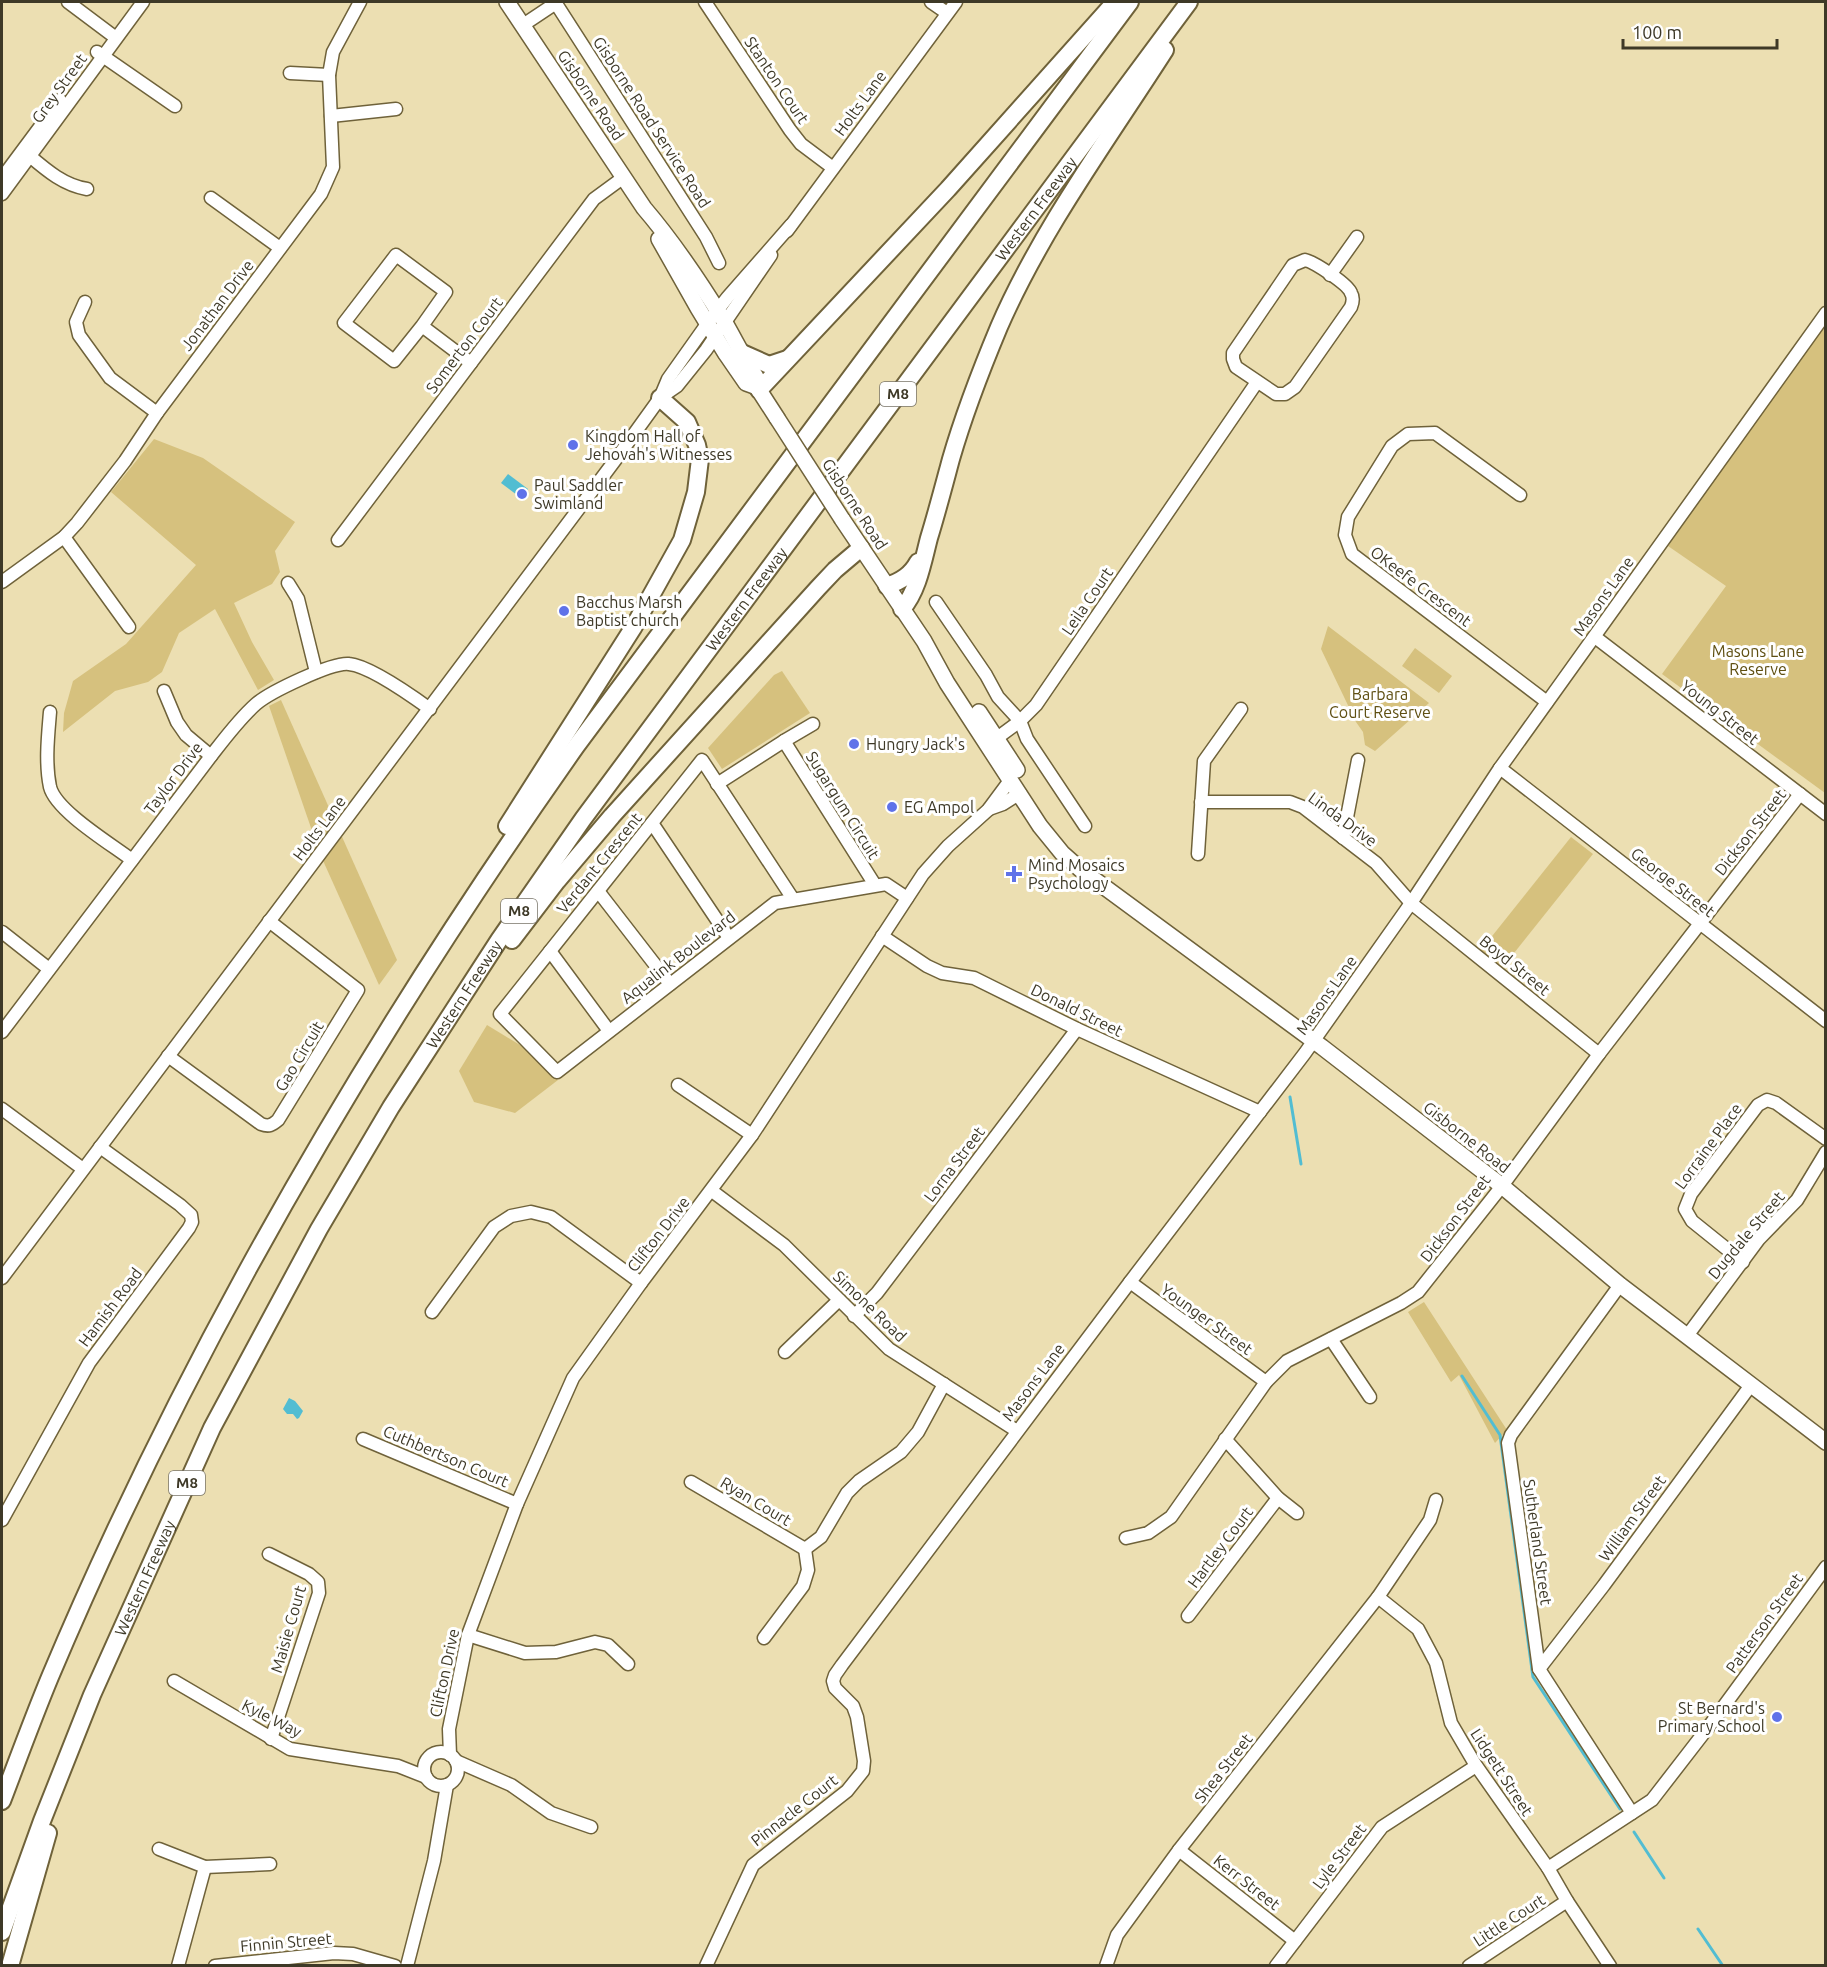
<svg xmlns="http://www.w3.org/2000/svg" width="1827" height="1967" font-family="Ubuntu,sans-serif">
<rect width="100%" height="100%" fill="#ecdfb2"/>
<g fill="#d6c17e">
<polygon points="1825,322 1825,793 1662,674 1726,586 1668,546"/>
<polygon points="154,439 203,458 295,522 275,551 280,572 272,584 234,603 252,642 274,680 258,690 215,609 179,633 162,672 148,682 115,691 63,732 64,713 73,681 126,644 196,565 111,492"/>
<polygon points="1328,626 1429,703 1375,751 1365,745 1363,732 1356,722 1321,649"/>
<polygon points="1415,648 1452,676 1439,693 1402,666"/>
<polygon points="782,671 810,713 722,769 708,748 774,675"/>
<polygon points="281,700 397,960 379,985 320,854 269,706"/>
<polygon points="1571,837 1593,854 1499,972 1477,955"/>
<polygon points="487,1025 520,1045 558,1080 515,1113 474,1102 459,1071"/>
<polygon points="1424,1302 1507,1430 1495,1443 1459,1375 1451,1382 1408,1312"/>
</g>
<g fill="#52bdd2">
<polygon points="508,474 528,489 521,498 501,483"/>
<polygon points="289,1398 295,1401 303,1411 299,1418 297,1419 293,1414 287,1414 283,1409"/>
</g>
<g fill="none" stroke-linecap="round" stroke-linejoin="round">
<g stroke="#52bdd2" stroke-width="3">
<polyline points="1290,1097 1301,1164"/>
<polyline points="1462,1376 1500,1435 1533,1677 1620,1809"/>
<polyline points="1634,1832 1664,1878"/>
<polyline points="1698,1929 1723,1966"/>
</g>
<g stroke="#6f623a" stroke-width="15">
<g id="minor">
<polyline points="68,2 116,38"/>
<polyline points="555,2 706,237 719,263"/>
<polyline points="705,2 790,130 801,144 833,168"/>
<polyline points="931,2 947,13"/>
<polyline points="523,25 556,3"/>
<polyline points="97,52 175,106"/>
<polyline points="290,73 329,75"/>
<polyline points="331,116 396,109"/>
<path d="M25 152C44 168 62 185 87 189"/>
<polyline points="2,178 60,100"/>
<polyline points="2,194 143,2"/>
<polyline points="211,198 280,248"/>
<polyline points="787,231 956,2"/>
<path d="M1305 260C1314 262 1348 284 1351 293 1354 298 1353 302 1351 307L1295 387 1285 394H1276L1236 367 1233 359V353L1293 265Z"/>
<polyline points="1330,275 1357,237"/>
<polyline points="85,302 76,322 79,335 110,378 157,413"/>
<polyline points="422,326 394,361 344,323 396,255 446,292 422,326 471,363"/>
<polyline points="661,397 677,386 706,350 771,255"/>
<polyline points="1520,495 1435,433 1408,434 1392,446 1348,517 1345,535 1352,554 1547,702"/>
<polyline points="64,537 129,627"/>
<polyline points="338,540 594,199 624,177"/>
<polyline points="2,582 64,537 77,523 125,461 157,413 321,194 333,167 329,75 333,52 360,2"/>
<polyline points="288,583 298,599 316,672"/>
<polyline points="936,602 986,675 998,697 1020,721 1027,739 1085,826"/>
<polyline points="1595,637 1826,814"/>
<polyline points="164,691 177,722 186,735 211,756"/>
<path d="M50 712C48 736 45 763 50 787 56 811 111 844 132 860"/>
<polyline points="997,738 1020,721 1036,705 1257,382"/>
<polyline points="784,741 813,724"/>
<polyline points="1500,768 1826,1021"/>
<polyline points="717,784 784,741 875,885"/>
<polyline points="1201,802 1290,802 1303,807 1376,863 1411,903 1599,1054"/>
<polyline points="989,809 1003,804 1020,793"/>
<polyline points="652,823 729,938"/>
<polyline points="1343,838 1358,760"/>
<polyline points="1198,854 1204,761 1241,709"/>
<polyline points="598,891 670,984"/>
<polyline points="793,899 702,760 500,1014 557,1072 775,903 886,884 907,898"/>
<polyline points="2,932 49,969"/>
<polyline points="882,936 927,966 942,973 974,978 1077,1029 1260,1112"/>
<polyline points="550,951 609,1031"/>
<path d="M2 1032 211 756C225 738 239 719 256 704 270 692 332 662 349 664 370 666 412 696 430 709"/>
<path d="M168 1056 261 1124C269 1127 272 1125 278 1120L358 990 269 921"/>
<polyline points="678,1085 752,1135"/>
<polyline points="2,1109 83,1169"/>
<polyline points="712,1191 784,1245 889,1349 1017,1431"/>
<polyline points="1743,1262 1692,1221 1685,1209 1691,1194 1758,1105 1767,1100 1776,1103 1826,1139"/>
<polyline points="2,1278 616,459 660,398 668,379 707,324 727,298 791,225"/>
<polyline points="1130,1282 1266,1382"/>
<polyline points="1620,1285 1511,1435 1508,1443 1539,1669 1632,1813"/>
<polyline points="432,1312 494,1227 511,1216 531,1212 551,1217 641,1283"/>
<polyline points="854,1316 877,1293 1077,1029"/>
<polyline points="1687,1336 1759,1239 1797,1200 1826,1152"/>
<polyline points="1331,1339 1370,1397"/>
<polyline points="785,1352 839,1300"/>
<polyline points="363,1439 517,1504"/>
<polyline points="1225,1439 1278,1498 1297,1513"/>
<polyline points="691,1482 805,1549 821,1537 847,1493 859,1481 901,1452 918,1432 944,1384"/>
<polyline points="2,1520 89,1363 189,1228 192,1222 191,1215 180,1205 100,1147"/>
<polyline points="1126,1538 1148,1533 1171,1517 1266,1382 1287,1361 1401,1303 1418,1292 1502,1186 1599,1054 1800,794"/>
<polyline points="269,1554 309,1574 318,1582 319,1593 271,1739"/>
<polyline points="1378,1597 1418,1629 1436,1663 1451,1723 1475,1764 1548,1868 1567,1901 1610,1966"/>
<polyline points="1188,1616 1278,1498"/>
<polyline points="468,1635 525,1653 556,1652 595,1642 608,1645 628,1664"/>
<polyline points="764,1638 803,1586 808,1570 805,1549"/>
<polyline points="1539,1669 1604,1585 1751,1385"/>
<polyline points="174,1681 290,1749 398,1766 426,1777"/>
<circle cx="441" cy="1769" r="17"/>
<polyline points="450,1755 449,1729 468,1635 517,1504 573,1378 641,1283 752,1135 923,874 948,846 988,810 1011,779"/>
<polyline points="456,1761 511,1785 551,1813 591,1827"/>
<polyline points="159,1849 205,1867 270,1864"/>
<polyline points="1179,1850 1295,1941"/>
<polyline points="1548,1868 1652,1800 1710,1725 1826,1567"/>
<polyline points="178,1966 205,1867"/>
<polyline points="215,1966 334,1953 353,1954 395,1966"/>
<polyline points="407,1966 434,1861 447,1785"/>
<polyline points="706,1966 753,1865 847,1791 863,1771 864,1761 857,1717 853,1706 835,1688 833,1681 835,1675 842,1665 1130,1282 1305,1053 1411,903 1500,768 1826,313"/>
<polyline points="1106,1966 1117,1935 1179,1850 1378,1597 1430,1520 1436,1500"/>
<polyline points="1276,1966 1382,1827 1476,1766"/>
<polyline points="1469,1966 1567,1901"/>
</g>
</g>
<g stroke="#6f623a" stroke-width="18">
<g id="major">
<path d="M507 2 644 208C674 243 700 282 724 321 735 340 744 359 756 377L757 387 777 418"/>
<polyline points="659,239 698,308 726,354 746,383 757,387"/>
<polyline points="842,519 924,641 947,683 1040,826 1062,853 1080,869 1322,1047 1502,1186 1620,1285 1826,1442"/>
<polyline points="979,712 1017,770"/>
</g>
</g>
<g stroke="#6f623a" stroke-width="20">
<g id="highway">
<polyline points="742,353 769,365 787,359"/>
<polyline points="759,390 948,189 1115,2"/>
<path d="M887 586C901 581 911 575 918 562"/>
<path d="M902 609C918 591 923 561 929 538 937 512 944 485 951 459 964 414 981 370 999 327 1041 230 1108 139 1165 50"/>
<polyline points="507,826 633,628 682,540 696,492 700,459 697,445 687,422 660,398"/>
<polyline points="512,940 557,881 612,816 818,588 835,570 861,548"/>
<path d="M2 1801C18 1759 33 1718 50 1677 189 1347 371 1037 577 745L1130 2"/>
<path id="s1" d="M2 1932 42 1821 92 1695 212 1428 319 1229 391 1107 499 940 583 819 1189 2"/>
<polyline points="10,1966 48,1833"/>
</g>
</g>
<use href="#minor" stroke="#fff" stroke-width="12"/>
<use href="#major" stroke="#fff" stroke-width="15"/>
<use href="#highway" stroke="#fff" stroke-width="16"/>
<g stroke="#6f623a" stroke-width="18" stroke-linecap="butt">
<polyline id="major-bridge" points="777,418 842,519"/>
</g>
<use href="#major-bridge" stroke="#fff" stroke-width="15"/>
</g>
<g fill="#5f72e9" stroke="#fff" stroke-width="2">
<circle cx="573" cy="445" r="6"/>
<circle cx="522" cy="494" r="6"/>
<circle cx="564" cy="611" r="6"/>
<circle cx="854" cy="744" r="6"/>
<circle cx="892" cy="807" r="6"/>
<path d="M1011 865h6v6h6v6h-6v6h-6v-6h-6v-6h6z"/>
<circle cx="1777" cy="1717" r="6"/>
</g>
<g text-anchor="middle" stroke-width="6" stroke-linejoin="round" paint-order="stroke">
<g fill="#fff" stroke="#787468" stroke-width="1.5">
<rect x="880" y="382" width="36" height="24" rx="4.5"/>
<rect x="501" y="899" width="36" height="24" rx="4.5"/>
<rect x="169" y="1471" width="36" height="24" rx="4.5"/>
</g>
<g font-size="15" font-weight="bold" fill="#3e3927">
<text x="898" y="399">M8</text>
<text x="519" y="916">M8</text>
<text x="187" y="1488">M8</text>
</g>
<g font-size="16" fill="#3e3927" stroke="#fff">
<text transform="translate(777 80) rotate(56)" y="6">Stanton Court</text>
<text transform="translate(59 88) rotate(-54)" y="6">Grey Street</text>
<text transform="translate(591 95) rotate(56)" y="6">Gisborne Road</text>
<text transform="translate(860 103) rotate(-54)" y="6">Holts Lane</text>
<text transform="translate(652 122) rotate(57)" y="6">Gisborne Road Service Road</text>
<text dy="6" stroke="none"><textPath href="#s1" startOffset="2020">Western Freeway</textPath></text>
<text transform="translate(217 305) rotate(-53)" y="6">Jonathan Drive</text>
<text transform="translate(464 345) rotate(-53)" y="6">Somerton Court</text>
<text transform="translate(855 504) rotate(57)" y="6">Gisborne Road</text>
<text transform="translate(1421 586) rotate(37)" y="6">OKeefe Crescent</text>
<text transform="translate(1603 596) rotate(-55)" y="6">Masons Lane</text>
<text dy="6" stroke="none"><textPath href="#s1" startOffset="1534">Western Freeway</textPath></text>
<text transform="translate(1087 601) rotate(-56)" y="6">Leila Court</text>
<text transform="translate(1720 712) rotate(38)" y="6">Young Street</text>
<text transform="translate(173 778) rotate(-53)" y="6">Taylor Drive</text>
<text transform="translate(843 805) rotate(58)" y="6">Sugargum Circuit</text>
<text transform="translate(1343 819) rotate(36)" y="6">Linda Drive</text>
<text transform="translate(319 828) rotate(-53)" y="6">Holts Lane</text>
<text transform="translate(1750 832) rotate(-52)" y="6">Dickson Street</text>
<text transform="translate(599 863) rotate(-51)" y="6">Verdant Crescent</text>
<text transform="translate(1673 882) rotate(38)" y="6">George Street</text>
<text transform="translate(678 957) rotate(-38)" y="6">Aqualink Boulevard</text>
<text transform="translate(1515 965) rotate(39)" y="6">Boyd Street</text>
<text dy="6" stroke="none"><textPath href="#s1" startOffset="1048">Western Freeway</textPath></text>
<text transform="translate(1326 995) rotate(-55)" y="6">Masons Lane</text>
<text transform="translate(1077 1010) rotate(26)" y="6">Donald Street</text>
<text transform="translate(299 1056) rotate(-59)" y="6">Gao Circuit</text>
<text transform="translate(1467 1137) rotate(38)" y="6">Gisborne Road</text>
<text transform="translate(1708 1146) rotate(-54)" y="6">Lorraine Place</text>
<text transform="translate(954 1164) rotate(-53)" y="6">Lorna Street</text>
<text transform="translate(1455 1218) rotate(-53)" y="6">Dickson Street</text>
<text transform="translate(658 1234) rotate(-52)" y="6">Clifton Drive</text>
<text transform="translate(1746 1235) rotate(-50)" y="6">Dugdale Street</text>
<text transform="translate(870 1306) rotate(44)" y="6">Simone Road</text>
<text transform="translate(110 1307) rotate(-53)" y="6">Hamish Road</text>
<text transform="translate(1207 1319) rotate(36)" y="6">Younger Street</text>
<text transform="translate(1033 1382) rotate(-53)" y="6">Masons Lane</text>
<text transform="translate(446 1456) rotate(23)" y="6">Cuthbertson Court</text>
<text transform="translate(756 1501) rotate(31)" y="6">Ryan Court</text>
<text transform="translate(1632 1518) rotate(-54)" y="6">William Street</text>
<text transform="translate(1538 1542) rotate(82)" y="6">Sutherland Street</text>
<text transform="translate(1220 1547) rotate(-53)" y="6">Hartley Court</text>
<text dy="6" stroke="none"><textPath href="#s1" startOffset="382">Western Freeway</textPath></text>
<text transform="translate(1764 1623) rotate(-54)" y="6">Patterson Street</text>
<text transform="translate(288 1629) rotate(-74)" y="6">Maisie Court</text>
<text transform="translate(444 1673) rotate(-78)" y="6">Clifton Drive</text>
<text transform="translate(272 1718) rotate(27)" y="6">Kyle Way</text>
<text transform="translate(1223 1768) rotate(-52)" y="6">Shea Street</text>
<text transform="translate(1502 1772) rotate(57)" y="6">Lidgett Street</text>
<text transform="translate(794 1810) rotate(-38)" y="6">Pinnacle Court</text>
<text transform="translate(1339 1856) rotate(-53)" y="6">Lyle Street</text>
<text transform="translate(1247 1882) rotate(38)" y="6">Kerr Street</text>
<text transform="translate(1509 1920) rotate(-33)" y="6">Little Court</text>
<text transform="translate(286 1942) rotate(-5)" y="6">Finnin Street</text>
</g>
<g font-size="16" fill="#3e3927" stroke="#fff" text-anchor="start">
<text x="585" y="442">Kingdom Hall of<tspan x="585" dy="18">Jehovah's Witnesses</tspan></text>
<text x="534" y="491">Paul Saddler<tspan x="534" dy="18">Swimland</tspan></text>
<text x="576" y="608">Bacchus Marsh<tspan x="576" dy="18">Baptist church</tspan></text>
<text x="866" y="750">Hungry Jack's</text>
<text x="904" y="813">EG Ampol</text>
<text x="1028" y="871">Mind Mosaics<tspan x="1028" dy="18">Psychology</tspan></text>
<text x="1765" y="1714" text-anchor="end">St Bernard's<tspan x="1765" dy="18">Primary School</tspan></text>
</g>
<g font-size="16" fill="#5f4f12" stroke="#fff">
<text x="1758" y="657">Masons Lane<tspan x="1758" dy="18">Reserve</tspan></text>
<text x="1380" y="700">Barbara<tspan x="1380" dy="18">Court Reserve</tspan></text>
</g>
</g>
<rect width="1827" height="1967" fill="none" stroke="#3e3927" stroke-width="6"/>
<path d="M1623 39v9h154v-9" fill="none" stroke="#3e3927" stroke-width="3"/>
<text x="1632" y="39" font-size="18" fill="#3e3927" stroke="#ffffff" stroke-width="4.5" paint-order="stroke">100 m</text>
</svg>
